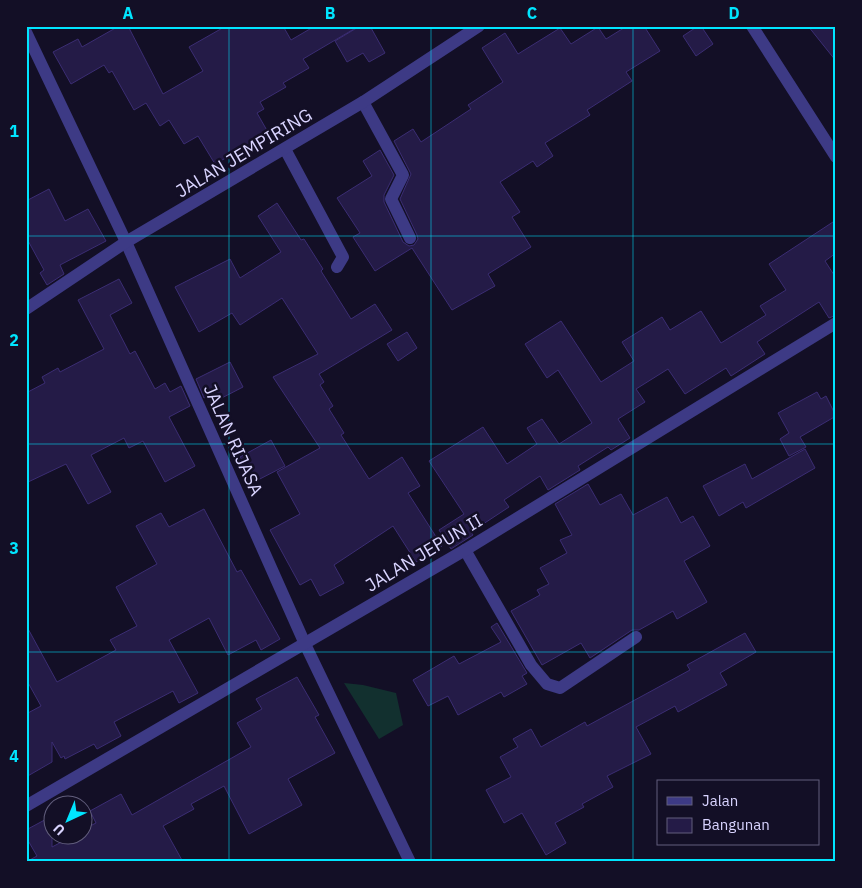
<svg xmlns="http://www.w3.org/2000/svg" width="862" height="888" font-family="'IBM Plex Sans',sans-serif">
<rect width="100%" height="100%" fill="#130f26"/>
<polygon fill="#12302f" points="344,683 363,685 396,693 403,725 379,739"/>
<g fill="#241b47" stroke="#3b2d73">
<polygon points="119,26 128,26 163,94 203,71 189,47 226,26 283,26 291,40 315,26 359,26 303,59 309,68 283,83 286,87 260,102 264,109 257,113 269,134 215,164 198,136 184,144 169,120 160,126 146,103 134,110 112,71 109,73 104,65 71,84 53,52 78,39 82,47"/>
<polygon points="360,26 370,26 385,53 369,62 363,53 347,62 335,41"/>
<polygon points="627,26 644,26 660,51 626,72 632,81 587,110 590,115 545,143 553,156 537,167 533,161 500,182 520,212 512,217 531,247 488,274 495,286 452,310 412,248 375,271 353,237 360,233 337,198 372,176 363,161 380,150 394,175 384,195 384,202 403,242 409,246 414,245 418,239 417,235 400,199 411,174 394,141 413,129 421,142 471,109 468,105 503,82 482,48 505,33 518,54 560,28 571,44 598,27 606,39"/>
<polygon points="698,26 701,26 713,44 696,56 683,36"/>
<polygon points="808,26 836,26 836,61"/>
<polygon points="49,189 65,221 88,209 106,241 60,265 64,274 47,285 40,273 44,270 26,237 26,201"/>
<polygon points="277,203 301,240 304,239 323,269 321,271 351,319 375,304 392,330 319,374 324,382 320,385 333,406 329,409 344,433 341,435 369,479 402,457 420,486 408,493 442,546 416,562 393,526 334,565 344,583 320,596 311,579 300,585 270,530 300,514 277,472 320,448 273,377 318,354 282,298 240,325 232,313 199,332 175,287 230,259 240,278 281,252 258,216"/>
<polygon points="836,220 836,253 825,261 836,278 836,315 829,318 819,302 757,342 765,354 731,376 726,368 685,394 668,369 636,389 645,402 618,419 630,438 611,450 608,447 578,466 580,470 548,490 540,476 504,500 509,507 471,532 473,535 451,549 439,530 464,514 429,461 483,427 507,464 537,444 527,428 542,419 559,444 592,423 558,370 547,378 525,344 561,321 601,382 634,361 622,342 662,317 670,330 701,311 721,343 766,315 760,306 786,290 769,264"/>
<polygon points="119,279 132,303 110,315 130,354 135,351 155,389 165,383 170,392 181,386 190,406 169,417 195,466 165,482 143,441 129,448 124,438 91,455 111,492 88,504 66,464 26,483 26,393 45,383 42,377 58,368 60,372 104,349 78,300"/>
<polygon points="407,332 417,348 398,361 387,344"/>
<polygon points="230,362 243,387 214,402 210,395 204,398 196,379"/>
<polygon points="817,392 821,399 826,396 836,416 800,437 806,447 789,456 780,439 789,433 778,413"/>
<polygon points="271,440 285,466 254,482 240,457"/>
<polygon points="805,449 815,468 746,508 743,502 719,516 703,486 745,464 752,479"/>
<polygon points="588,484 600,505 621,494 633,515 667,497 681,523 693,516 710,546 684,561 707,602 677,619 673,611 639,630 632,630 590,658 581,643 542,665 511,611 540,595 537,590 549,584 540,568 567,553 560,540 572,535 555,504"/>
<polygon points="204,509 237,572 241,570 280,639 261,650 256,640 228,655 209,618 169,640 198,693 179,703 173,691 114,722 121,736 97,749 94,744 65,759 64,756 61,758 52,742 52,762 26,777 26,714 41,706 26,679 26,625 57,682 116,650 110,640 137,626 116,587 157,564 136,526 161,513 169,527"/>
<polygon points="497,623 527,673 522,676 527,684 504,697 501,692 458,715 448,696 428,706 413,680 454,656 459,664 501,642 491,627"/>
<polygon points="745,633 756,652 720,673 727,685 678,712 675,706 636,727 651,754 607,776 613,787 582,804 584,807 555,823 566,843 546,855 522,813 504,823 486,790 511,777 500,757 518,747 513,739 531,729 541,747 585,722 587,726 690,670 687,665"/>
<polygon points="297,677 319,715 315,717 335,753 288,779 302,805 249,834 224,786 191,804 194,809 163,826 183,862 26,862 37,856 26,837 26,830 52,816 52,847 73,836 82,836 82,830 96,823 90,811 121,794 132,815 251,747 237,723 262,709 256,699"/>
</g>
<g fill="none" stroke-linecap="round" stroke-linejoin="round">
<g stroke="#3d3a85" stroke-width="12">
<polyline points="752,26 836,157"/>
<polyline points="26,32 126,242 305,644 410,862"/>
<polyline points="363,102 403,175 391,199 410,238"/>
<polyline points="285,149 343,257 337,267"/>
<polyline points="26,309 126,242 363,102 479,26"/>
<polyline points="465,550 531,665 547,684 560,688 636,637"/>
<polyline points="26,806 465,550 836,323"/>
</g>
</g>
<path fill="none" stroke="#00e5ff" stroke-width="1" stroke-opacity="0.55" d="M229 26V862M431 26V862M633 26V862M26 236H836M26 444H836M26 652H836"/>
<g text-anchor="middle" stroke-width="5" stroke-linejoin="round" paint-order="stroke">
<g font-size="18" fill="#d9d4ff" stroke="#130f26">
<text transform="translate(244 153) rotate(-31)" y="6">JALAN JEMPIRING</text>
<text transform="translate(233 440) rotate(66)" y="6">JALAN RIJASA</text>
<text transform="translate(424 553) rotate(-31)" y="6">JALAN JEPUN II</text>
</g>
</g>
<rect width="862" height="888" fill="none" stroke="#130f26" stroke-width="55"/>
<rect x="657" y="780" width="162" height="65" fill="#130f26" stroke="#625e7d"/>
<rect x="667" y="797" width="25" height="8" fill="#3d3a85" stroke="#625e7d"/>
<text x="702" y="806" font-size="15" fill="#d9d4ff">Jalan</text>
<rect x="667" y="818" width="25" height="15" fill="#241b47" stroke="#625e7d"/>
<text x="702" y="830" font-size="15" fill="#d9d4ff">Bangunan</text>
<g transform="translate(68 820) rotate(224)"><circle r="24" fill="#130f26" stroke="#625e7d"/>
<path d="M0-4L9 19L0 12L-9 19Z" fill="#00e5ff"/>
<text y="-8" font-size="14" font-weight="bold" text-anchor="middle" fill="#d9d4ff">U</text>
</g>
<rect x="28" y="28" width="806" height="832" fill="none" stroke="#00e5ff" stroke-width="2"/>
<g font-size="16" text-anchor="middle" font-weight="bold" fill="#00e5ff">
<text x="128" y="19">A</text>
<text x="330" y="19">B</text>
<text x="532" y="19">C</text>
<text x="734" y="19">D</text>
<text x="14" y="137">1</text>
<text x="14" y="346">2</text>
<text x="14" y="554">3</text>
<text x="14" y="762">4</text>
</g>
</svg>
